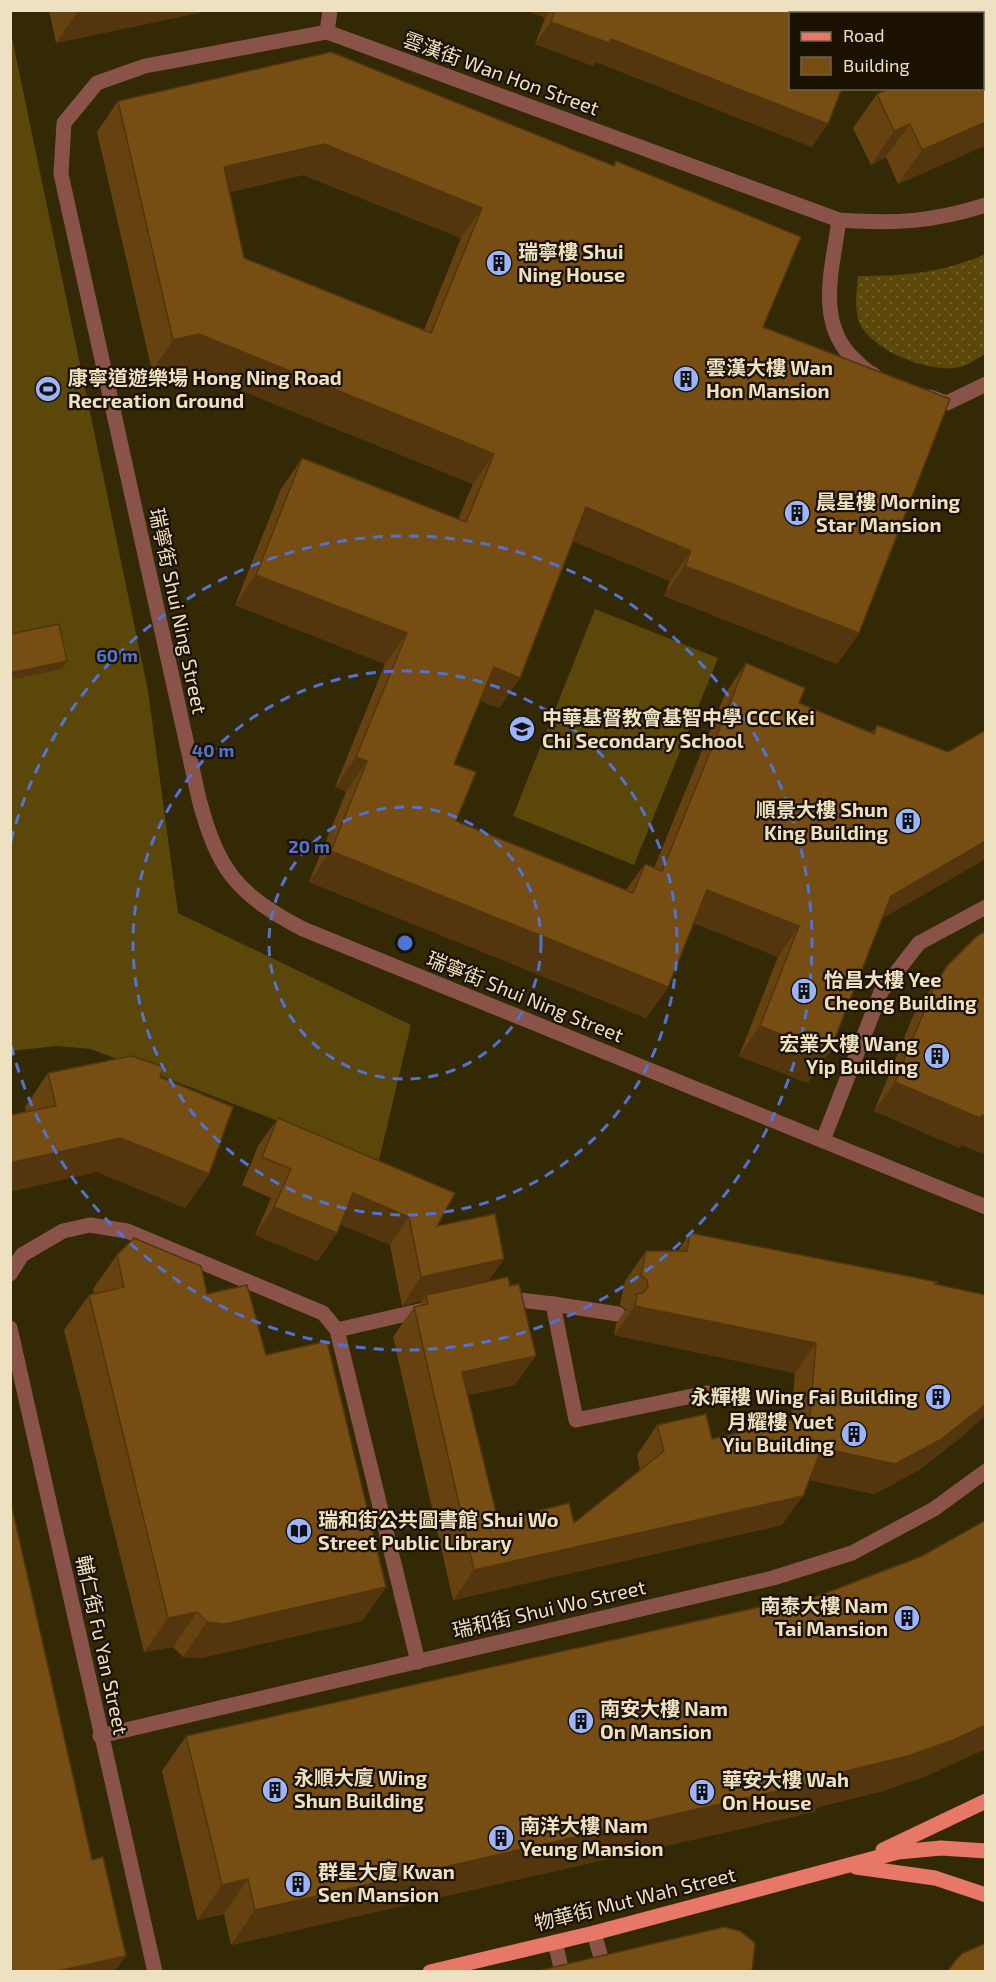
<svg xmlns="http://www.w3.org/2000/svg" width="996" height="1982" font-family="'Exo 2','Noto Sans TC',sans-serif">
<defs>
<pattern id="grass-dots" width="8" height="8" patternUnits="userSpaceOnUse" patternTransform="scale(1.5)"><rect width="8" height="8" fill="#5a4709"/><path d="M2 2h.1M6 6h.1" fill="none" stroke="#72612b" stroke-width="1.8" stroke-linecap="round"/></pattern>
</defs>
<rect width="100%" height="100%" fill="#342905"/>
<path fill="url(#grass-dots)" d="M985 254V354C978 358 969 365 960 367 931 374 871 351 859 322 854 307 857 291 858 276 903 276 944 273 985 254Z"/>
<g fill="#5a4709">
<polygon points="11,33 148,691 178,913 411,1025 379,1160 91,1049 57,1046 11,1051"/>
<polygon points="595,609 718,658 634,865 513,816"/>
</g>
<g fill="none" stroke-linecap="round" stroke-linejoin="round">
<g stroke="#8a534a" stroke-width="15">
<polyline points="327,32 330,10"/>
<path d="M986 205C932 222 895 224 839 220L327 32 145 66 97 83 64 123 61 174 199 799C218 871 237 894 303 929L986 1207"/>
<path d="M839 220C833 267 814 324 856 361 862 367 867 372 874 375"/>
<polyline points="930,397 947,403 986,384"/>
<polyline points="823,1140 881,992 919,943 986,907"/>
<polyline points="10,1274 22,1255 63,1231 90,1225 127,1231 323,1313 337,1330 418,1662"/>
<polyline points="504,1298 553,1304 576,1420 707,1393"/>
<polyline points="553,1304 618,1314"/>
<polyline points="10,1328 155,1972"/>
<polyline points="337,1330 428,1309"/>
<polyline points="100,1736 773,1578 852,1553 934,1509 986,1471"/>
<polyline points="594,1933 605,1972"/>
<polyline points="555,1942 562,1972"/>
</g>
<g stroke="#e77766" stroke-width="15">
<polyline points="883,1850 986,1801"/>
<polyline points="856,1867 935,1878 986,1895"/>
<polyline points="430,1972 594,1933 898,1852 941,1848 986,1851"/>
</g>
</g>
<g fill="#654210" fill-rule="evenodd">
<polygon points="49,10 212,10 56,43"/>
<polygon points="526,10 860,10 812,147 596,62 593,66 535,44 545,18"/>
<polygon points="925,10 986,10 986,145 898,184 886,157 871,165 853,128 877,94 982,88 982,14 923,14"/>
<path d="M118 101 613 165 616 161 763 327 859 633 837 664 664 596 670 581 573 541 520 678 499 708 480 701 454 764 456 821 626 890 645 864 654 868 725 694 746 663 799 703 872 733 877 725 882 919 808 1083 739 1056 778 957 694 923 668 987 646 1018 309 882 346 792 335 787 385 664 235 605 281 489 302 458 458 519 473 484 178 365 152 371 97 132ZM303 175 461 238 424 330 244 258 230 192Z"/>
<polygon points="947,966 961,1145 960,1148 874,1111 914,1014"/>
<polygon points="48,1073 160,1077 209,1174 185,1208 97,1172 26,1112 25,1107"/>
<polygon points="278,1118 437,1226 504,1259 488,1281 515,1385 468,1395 498,1521 574,1523 640,1470 637,1455 657,1425 712,1439 791,1420 795,1373 614,1335 616,1324 626,1310 620,1305 625,1281 646,1251 678,1251 690,1233 936,1284 965,1434 919,1470 874,1494 809,1480 782,1525 453,1600 393,1337 414,1307 419,1306 422,1301 402,1306 390,1245 340,1224 337,1233 317,1261 255,1235 271,1198 242,1185 258,1146"/>
<polygon points="117,1255 207,1294 266,1355 386,1587 362,1621 201,1658 183,1657 173,1647 144,1652 64,1330 89,1295 94,1294 93,1289"/>
<polygon points="800,1603 929,1775 883,1791 818,1807 814,1812 231,1945 224,1914 197,1920 162,1771 186,1736"/>
</g>
<g fill="#53360d">
<polygon points="79,10 212,10 56,43"/>
<polygon points="526,10 550,10 545,18"/>
<polygon points="551,22 611,39 828,124 812,147 596,62 593,66 535,44"/>
<polygon points="986,122 986,145 898,184 922,150"/>
<polygon points="910,124 886,157 871,165 894,131"/>
<polygon points="324,144 482,208 461,238 303,175 203,198 224,167"/>
<polygon points="199,334 494,454 473,484 178,365 152,371 173,340"/>
<polygon points="586,507 691,551 670,581 565,538"/>
<polygon points="685,566 859,633 837,664 664,596"/>
<polygon points="256,575 407,633 385,664 235,605"/>
<polygon points="67,661 62,669 10,680 10,673"/>
<polygon points="494,667 520,678 499,708 472,698"/>
<polygon points="356,757 367,761 346,792 335,787"/>
<polygon points="986,841 986,859 869,926 891,896"/>
<polygon points="331,851 668,987 646,1018 309,882"/>
<polygon points="707,890 799,926 778,957 686,920"/>
<polygon points="760,1026 829,1053 808,1083 739,1056"/>
<polygon points="895,1082 986,1117 986,1155 961,1145 960,1148 874,1111"/>
<polygon points="121,1138 209,1174 185,1208 97,1172 10,1192 10,1163"/>
<polygon points="353,1193 409,1217 390,1245 334,1222"/>
<polygon points="274,1207 337,1233 317,1261 255,1235"/>
<polygon points="504,1259 484,1287 426,1295 422,1301 402,1306 421,1277"/>
<polygon points="635,1306 816,1343 795,1373 614,1335"/>
<polygon points="536,1356 515,1385 442,1401 462,1372"/>
<polygon points="986,1404 986,1415 965,1434 919,1470 874,1494 801,1478 822,1448"/>
<polygon points="803,1496 782,1525 453,1600 474,1570"/>
<polygon points="386,1587 362,1621 201,1658 183,1657 207,1622"/>
<polygon points="197,1612 173,1647 144,1652 168,1618"/>
<polygon points="986,1725 986,1749 929,1775 883,1791 818,1807 814,1812 231,1945 255,1910"/>
<polygon points="248,1879 224,1914 197,1920 222,1885"/>
<polygon points="126,1956 115,1971 58,1971"/>
</g>
<g fill="#764d13" stroke="#53360d" stroke-width="1.5" fill-rule="evenodd">
<polygon points="555,10 860,10 868,14 790,14 790,88 842,88 828,124 611,39 609,43 551,22"/>
<polygon points="937,10 986,10 986,122 922,150 910,124 894,131 877,94 890,88 982,88 982,14 938,14"/>
<path d="M331 52 614 166 616 161 801 237 763 327 950 399 859 633 685 566 691 551 586 507 520 678 494 667 454 764 476 772 456 821 633 893 645 864 662 871 746 663 805 688 799 703 874 734 877 725 948 752 986 730V841L891 896 829 1053 760 1026 799 926 707 890 668 987 331 851 367 761 356 757 407 633 256 575 302 458 466 522 494 454 199 334 173 340 118 101ZM324 144 482 208 431 333 244 258 224 167Z"/>
<polygon points="59,624 67,661 10,673 10,634"/>
<polygon points="986,931 986,1117 982,1115 980,1118 895,1082 935,985 947,966 977,936"/>
<polygon points="131,1056 164,1067 160,1077 233,1107 209,1174 121,1138 10,1163 10,1115 56,1106 48,1073"/>
<polygon points="278,1118 455,1193 437,1226 495,1214 504,1259 421,1277 409,1217 353,1193 337,1233 274,1207 291,1169 262,1157"/>
<polygon points="690,1233 937,1282 935,1284 986,1295 986,1404 940,1440 895,1464 822,1448 803,1496 474,1570 414,1307 428,1304 426,1295 508,1277 510,1286 519,1284 536,1356 462,1372 498,1521 569,1503 574,1523 664,1451 657,1425 706,1414 712,1439 810,1416 816,1343 635,1306 637,1294 643,1293 648,1287 647,1280 641,1275 646,1251 687,1251"/>
<polygon points="134,1238 201,1266 207,1294 247,1285 266,1355 327,1341 386,1587 225,1624 207,1622 197,1612 168,1618 89,1295 124,1287 117,1255"/>
<polygon points="10,1499 92,1860 103,1857 126,1956 58,1971 10,1971"/>
<polygon points="986,1520 986,1725 953,1740 908,1756 838,1773 839,1777 255,1910 248,1879 222,1885 186,1736 799,1598 800,1603 922,1556"/>
<polygon points="724,1927 740,1931 755,1943 752,1971 537,1971"/>
<polygon points="984,1944 986,1944 986,1971 948,1971 955,1961 963,1953"/>
</g>
<g fill="none" stroke="#5173d2" stroke-width="3" stroke-dasharray="10 8">
<circle cx="405" cy="943" r="136"/>
<circle cx="405" cy="943" r="272"/>
<path d="M11 841A407 407 0 1 1 11 1045"/>
</g>
<defs>
<g id="building-disc" transform="scale(1.35)"><circle r="9.5" fill="#9cb4fd" stroke="#1a1100"/><path d="M-4-6H4V6H1V3H-1V6H-4ZM-2.5-4.3h1.7v1.8h-1.7ZM.8-4.3h1.7v1.8H.8ZM-2.5-1h1.7V.8h-1.7ZM.8-1h1.7V.8H.8Z" fill="#111"/></g>
<g id="stadium-disc" transform="scale(1.35)"><circle r="9.5" fill="#9cb4fd" stroke="#1a1100"/><path d="M0-5a6.5 5 0 1 0 0 10a6.5 5 0 1 0 0-10ZM-3.5-1.8h7v3.6h-7Z" fill="#111"/></g>
<g id="school-disc" transform="scale(1.35)"><circle r="9.5" fill="#9cb4fd" stroke="#1a1100"/><path d="M0-5L7-2L0 1L-7-2ZM-4 1L0 2.5L4 1V4Q0 6-4 4Z" fill="#111"/></g>
<g id="library-disc" transform="scale(1.35)"><circle r="9.5" fill="#9cb4fd" stroke="#1a1100"/><path d="M-6-4Q-3-5.5-.7-3.5V5Q-3 3-6 4ZM6-4Q3-5.5 .7-3.5V5Q3 3 6 4Z" fill="#111"/></g>
</defs>
<g fill-rule="evenodd">
<use href="#building-disc" x="499" y="263"/>
<use href="#building-disc" x="686" y="379"/>
<use href="#stadium-disc" x="48" y="389"/>
<use href="#building-disc" x="797" y="513"/>
<use href="#school-disc" x="522" y="729"/>
<use href="#building-disc" x="908" y="821"/>
<use href="#building-disc" x="804" y="991"/>
<use href="#building-disc" x="937" y="1056"/>
<use href="#building-disc" x="938" y="1397"/>
<use href="#building-disc" x="854" y="1434"/>
<use href="#library-disc" x="299" y="1531"/>
<use href="#building-disc" x="907" y="1618"/>
<use href="#building-disc" x="581" y="1721"/>
<use href="#building-disc" x="275" y="1790"/>
<use href="#building-disc" x="702" y="1792"/>
<use href="#building-disc" x="501" y="1838"/>
<use href="#building-disc" x="298" y="1884"/>
</g>
<g text-anchor="middle" stroke-width="4.5" stroke-linejoin="round" paint-order="stroke">
<g font-size="20" fill="#ede1c1" stroke="#1a1100">
<text transform="translate(501 74) rotate(20)" y="7">雲漢街 Wan Hon Street</text>
<text transform="translate(178 611) rotate(78)" y="7">瑞寧街 Shui Ning Street</text>
<text transform="translate(525 997) rotate(22)" y="7">瑞寧街 Shui Ning Street</text>
<text transform="translate(549 1609) rotate(-13)" y="7">瑞和街 Shui Wo Street</text>
<text transform="translate(102 1645) rotate(78)" y="7">輔仁街 Fu Yan Street</text>
<text transform="translate(635 1899) rotate(-14)" y="7">物華街 Mut Wah Street</text>
</g>
<g font-size="20" font-weight="bold" fill="#ede1c1" stroke="#1a1100" text-anchor="start">
<text x="518" y="259">瑞寧樓 Shui<tspan x="518" dy="23">Ning House</tspan></text>
<text x="706" y="375">雲漢大樓 Wan<tspan x="706" dy="23">Hon Mansion</tspan></text>
<text x="68" y="385">康寧道遊樂場 Hong Ning Road<tspan x="68" dy="23">Recreation Ground</tspan></text>
<text x="816" y="509">晨星樓 Morning<tspan x="816" dy="23">Star Mansion</tspan></text>
<text x="542" y="725">中華基督教會基智中學 CCC Kei<tspan x="542" dy="23">Chi Secondary School</tspan></text>
<text x="888" y="817" text-anchor="end">順景大樓 Shun<tspan x="888" dy="23">King Building</tspan></text>
<text x="824" y="987">怡昌大樓 Yee<tspan x="824" dy="23">Cheong Building</tspan></text>
<text x="918" y="1051" text-anchor="end">宏業大樓 Wang<tspan x="918" dy="23">Yip Building</tspan></text>
<text x="918" y="1404" text-anchor="end">永輝樓 Wing Fai Building</text>
<text x="834" y="1429" text-anchor="end">月耀樓 Yuet<tspan x="834" dy="23">Yiu Building</tspan></text>
<text x="318" y="1527">瑞和街公共圖書館 Shui Wo<tspan x="318" dy="23">Street Public Library</tspan></text>
<text x="888" y="1613" text-anchor="end">南泰大樓 Nam<tspan x="888" dy="23">Tai Mansion</tspan></text>
<text x="600" y="1716">南安大樓 Nam<tspan x="600" dy="23">On Mansion</tspan></text>
<text x="294" y="1785">永順大廈 Wing<tspan x="294" dy="23">Shun Building</tspan></text>
<text x="722" y="1787">華安大樓 Wah<tspan x="722" dy="23">On House</tspan></text>
<text x="520" y="1833">南洋大樓 Nam<tspan x="520" dy="23">Yeung Mansion</tspan></text>
<text x="318" y="1879">群星大廈 Kwan<tspan x="318" dy="23">Sen Mansion</tspan></text>
</g>
</g>
<circle cx="405" cy="943" r="9" fill="#5173d2" stroke="#1a1100" stroke-width="3"/>
<g font-size="18" text-anchor="middle" font-weight="bold" fill="#5173d2" stroke="#1a1100" stroke-width="4.5" stroke-linejoin="round" paint-order="stroke">
<text x="117" y="662">60 m</text>
<text x="213" y="757">40 m</text>
<text x="309" y="853">20 m</text>
</g>
<rect width="996" height="1982" fill="none" stroke="#ede1c1" stroke-width="24"/>
<rect x="789" y="12" width="195" height="78" fill="#1a1100" stroke="#6e644d" stroke-width="1.5"/>
<rect x="801" y="32" width="30" height="9" fill="#e77766" stroke="#6e644d" stroke-width="1.5"/>
<text x="843" y="42" font-size="18" fill="#ede1c1">Road</text>
<rect x="801" y="57" width="30" height="18" fill="#764d13" stroke="#6e644d" stroke-width="1.5"/>
<text x="843" y="72" font-size="18" fill="#ede1c1">Building</text>
</svg>
